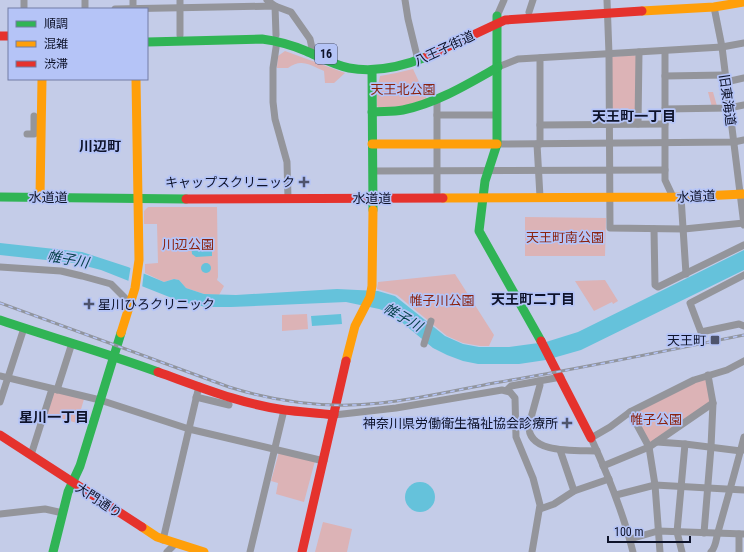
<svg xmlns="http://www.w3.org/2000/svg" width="744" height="552" font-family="'Roboto Condensed','Noto Sans JP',sans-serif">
<rect width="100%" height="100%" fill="#c4cce8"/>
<g fill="#dcb3b6">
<path d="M285 51 345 73 334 83H325L324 71C310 65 301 58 288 68H277L278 56Z"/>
<polygon points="634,55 637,57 636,121 612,123 611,57"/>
<polygon points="413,69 427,99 403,106 379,108 377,106 377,91 380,76 396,73"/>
<polygon points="708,92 713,92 717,106 712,107"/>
<polygon points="148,207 217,207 218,277 217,280 224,286 219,295 204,294 186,288 179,280 174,279 164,282 145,273 145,264 158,263 157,224 144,224 144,211"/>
<polygon points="525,217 606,218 605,256 525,256"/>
<polygon points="455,274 494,335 489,346 480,346 463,343 447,336 397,295 377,289 378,282"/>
<polygon points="605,280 618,301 613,304 612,302 594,311 575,281"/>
<polygon points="307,314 308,329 282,331 282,315"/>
<polygon points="708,376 711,401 650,443 632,413"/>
<polygon points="53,391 84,399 77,423 46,414"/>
<polygon points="279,452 315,461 304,502 276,494 278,483 271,481"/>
<polygon points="323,522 352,529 347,552 315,552"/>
</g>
<g fill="#65c2db">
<polygon points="0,243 82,252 128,267 164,282 174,279 179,280 186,288 204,294 236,295 337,289 378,291 395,296 445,336 463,344 479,347 509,347 546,342 578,332 744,250 744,270 581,350 546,360 519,364 478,364 463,361 447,355 433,348 399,320 388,312 379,309 346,302 231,307 206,307 182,302 101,270 74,263 0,255"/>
<polygon points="201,243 212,243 212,256 196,257 192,254 191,244 201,244"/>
<circle cx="206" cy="268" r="5"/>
<polygon points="341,314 342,324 312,326 311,316"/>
<circle cx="420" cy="497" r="15"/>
</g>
<polygon fill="#c4cce8" points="131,265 144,271 142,288 128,283"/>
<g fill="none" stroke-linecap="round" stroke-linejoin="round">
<g stroke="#94959b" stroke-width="7">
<polyline points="24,0 24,9"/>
<polyline points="85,0 85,9"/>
<polyline points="133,0 133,9"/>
<polyline points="180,0 180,35"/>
<polyline points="267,0 275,6 291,12 310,39 312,48"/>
<polyline points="405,0 408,19 417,56"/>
<polyline points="607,0 609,54 610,228 684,229 744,223"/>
<polyline points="714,7 722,47 744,225"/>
<polyline points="115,9 275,6 276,35"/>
<polyline points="529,12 533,0"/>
<polyline points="497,16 504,0"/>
<polyline points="277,41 273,68 273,102 275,119 287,162 288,198"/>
<polyline points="665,51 665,180 673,197"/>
<polyline points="498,67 518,59 722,47 744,43"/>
<polyline points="665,76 725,75"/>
<polyline points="726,82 744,78"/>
<polyline points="665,109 729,108 744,105"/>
<polyline points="437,115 497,115"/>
<polyline points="638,124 639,52"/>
<polyline points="540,125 665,124"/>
<polyline points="27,134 34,134 34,116"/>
<polyline points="497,144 734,142 744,140"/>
<polyline points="537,144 540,197"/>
<polyline points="540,144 540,58"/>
<polyline points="373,171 665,170"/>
<polyline points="681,197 686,274"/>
<polyline points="437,198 437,99"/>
<polyline points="654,229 655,285 658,287 744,245"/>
<polyline points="0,267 61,271 82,276 111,284 127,300"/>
<polyline points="744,275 690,303 701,332 739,324 744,326"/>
<polyline points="424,344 431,321"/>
<polyline points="0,376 100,400 189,429 324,461"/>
<path d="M539 381 540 385 529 425C527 455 578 450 597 451"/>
<polyline points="57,390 72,343"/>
<polyline points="507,390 511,386 561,377"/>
<polyline points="196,397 229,405"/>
<polyline points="0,402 24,328"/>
<polyline points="630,412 649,447 655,485 660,552"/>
<polyline points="334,415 396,408 502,390 510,392 515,398 516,437 533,478 540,505 532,552"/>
<polyline points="657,442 685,444 741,451"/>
<polyline points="560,450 574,491"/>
<polyline points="31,455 52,389"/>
<polyline points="603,466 649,447 713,403"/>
<polyline points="616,495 655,485 744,490"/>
<polyline points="540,509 554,504 574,491 609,479"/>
<polyline points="0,514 45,509 63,513"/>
<polyline points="704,533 711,447 713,403 708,375"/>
<polyline points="630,539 658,531 744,534"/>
<polyline points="163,540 199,386"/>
<polyline points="167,552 175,544"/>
<polyline points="250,552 284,410"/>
<path d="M633 552C623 512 608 475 591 438L610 427 630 412 694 380 727 370 744 361"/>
<polyline points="682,552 677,532 685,444"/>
<path d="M711 552C716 547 716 539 718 532 727 500 736 469 744 437"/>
<polyline points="739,552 739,534"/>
</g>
<g stroke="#30b455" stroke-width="9">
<polyline points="497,16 497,144 485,181 479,231 541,341"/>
<path d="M147 42 262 39C277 41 292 45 306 51 320 57 334 65 349 68 376 73 401 67 426 57"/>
<polyline points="372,70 373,210"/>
<path d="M372 112C382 111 393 112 403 110 437 103 468 84 498 67"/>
<polyline points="0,197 186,199"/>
<path d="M0 320C53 338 106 353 158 372"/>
<polyline points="53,552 68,492 80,466 121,333"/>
</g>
<g stroke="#ff9f0a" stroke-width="9">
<polyline points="642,11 714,7 744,2"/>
<polyline points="372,144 497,144"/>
<polyline points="40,196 42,79"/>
<polyline points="443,198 681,197 744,194"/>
<polyline points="121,333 135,288 139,260 136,79"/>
<polyline points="346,361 355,326 370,297 372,286 373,210"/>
<polyline points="142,527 157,537 204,552"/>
</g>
<g stroke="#e5322d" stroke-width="9">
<polyline points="0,36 9,36"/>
<polyline points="426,57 505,20 642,11"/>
<polyline points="186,199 443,198"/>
<polyline points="541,341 591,438"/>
<path d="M158 372C200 387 241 404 285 410 301 412 318 413 334 415"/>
<polyline points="0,435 142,527"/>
<polyline points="302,552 346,361"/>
</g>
<g stroke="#91959e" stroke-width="3">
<path id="rail" d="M0 303 229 387C280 403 328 409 381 403 419 399 457 390 494 383 578 369 661 352 744 335"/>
</g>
<use href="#rail" stroke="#b5c4f7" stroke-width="1.5" stroke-dasharray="4.5" stroke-linecap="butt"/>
</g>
<g fill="#4e546c" stroke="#b5c4f7" stroke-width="1.5">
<path d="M302 176h4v4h4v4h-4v4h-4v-4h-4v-4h4z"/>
<path d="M87 298h4v4h4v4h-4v4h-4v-4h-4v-4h4z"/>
<rect x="710" y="335" width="10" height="10" rx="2"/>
<path d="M565 417h4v4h4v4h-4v4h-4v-4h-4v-4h4z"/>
</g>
<g text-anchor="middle" stroke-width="3.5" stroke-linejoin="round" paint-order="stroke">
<rect fill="#b5c4f7" stroke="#404868" stroke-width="1" x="315" y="44" width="22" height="20" rx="3"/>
<g font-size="12" font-weight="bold" fill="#0e132a">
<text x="326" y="58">16</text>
</g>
<g font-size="13" fill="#0e132a" stroke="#b5c4f7">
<text transform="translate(444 48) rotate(-25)" y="5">八王子街道</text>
<text transform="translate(728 100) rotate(82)" y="5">旧東海道</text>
<text transform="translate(696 196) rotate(-3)" y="5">水道道</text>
<text transform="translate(48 197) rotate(1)" y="5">水道道</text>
<text x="372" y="203">水道道</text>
<text transform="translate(99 500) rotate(33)" y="5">大門通り</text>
</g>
<g font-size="13" fill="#8b220e" stroke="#b5c4f7">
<text x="403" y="94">天王北公園</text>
<text x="565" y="242">天王町南公園</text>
<text x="188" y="249">川辺公園</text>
<text x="442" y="305">帷子川公園</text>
<text x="656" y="424">帷子公園</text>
</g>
<g font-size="13" fill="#0e132a" stroke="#b5c4f7" text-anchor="end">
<text x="295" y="187">キャップスクリニック</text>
<text x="98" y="309" text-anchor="start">星川ひろクリニック</text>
<text x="706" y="345">天王町</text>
<text x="558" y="428">神奈川県労働衛生福祉協会診療所</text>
</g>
<g font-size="14" font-weight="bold" fill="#0e132a" stroke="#b5c4f7">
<text x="634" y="121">天王町一丁目</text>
<text x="100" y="151">川辺町</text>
<text x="533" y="304">天王町二丁目</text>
<text x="54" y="422">星川一丁目</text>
</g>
<g font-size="14" font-style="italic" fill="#06414b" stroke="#b5c4f7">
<text transform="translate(68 259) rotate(10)" y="5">帷子川</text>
<text transform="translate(403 317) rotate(30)" y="5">帷子川</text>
</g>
</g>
<rect x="8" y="8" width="140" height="72" fill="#b5c4f7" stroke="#727da5"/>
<rect x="16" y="21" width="20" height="6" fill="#30b455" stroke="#727da5"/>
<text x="44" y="28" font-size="12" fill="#0e132a">順調</text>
<rect x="16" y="41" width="20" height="6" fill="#ff9f0a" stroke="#727da5"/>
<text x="44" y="48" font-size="12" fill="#0e132a">混雑</text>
<rect x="16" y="61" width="20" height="6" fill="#e5322d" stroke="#727da5"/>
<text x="44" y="68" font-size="12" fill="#0e132a">渋滞</text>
<path d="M608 536v6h82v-6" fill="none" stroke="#0e132a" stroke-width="2"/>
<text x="614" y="536" font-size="12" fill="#0e132a" stroke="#b5c4f7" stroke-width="3" paint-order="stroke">100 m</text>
</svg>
